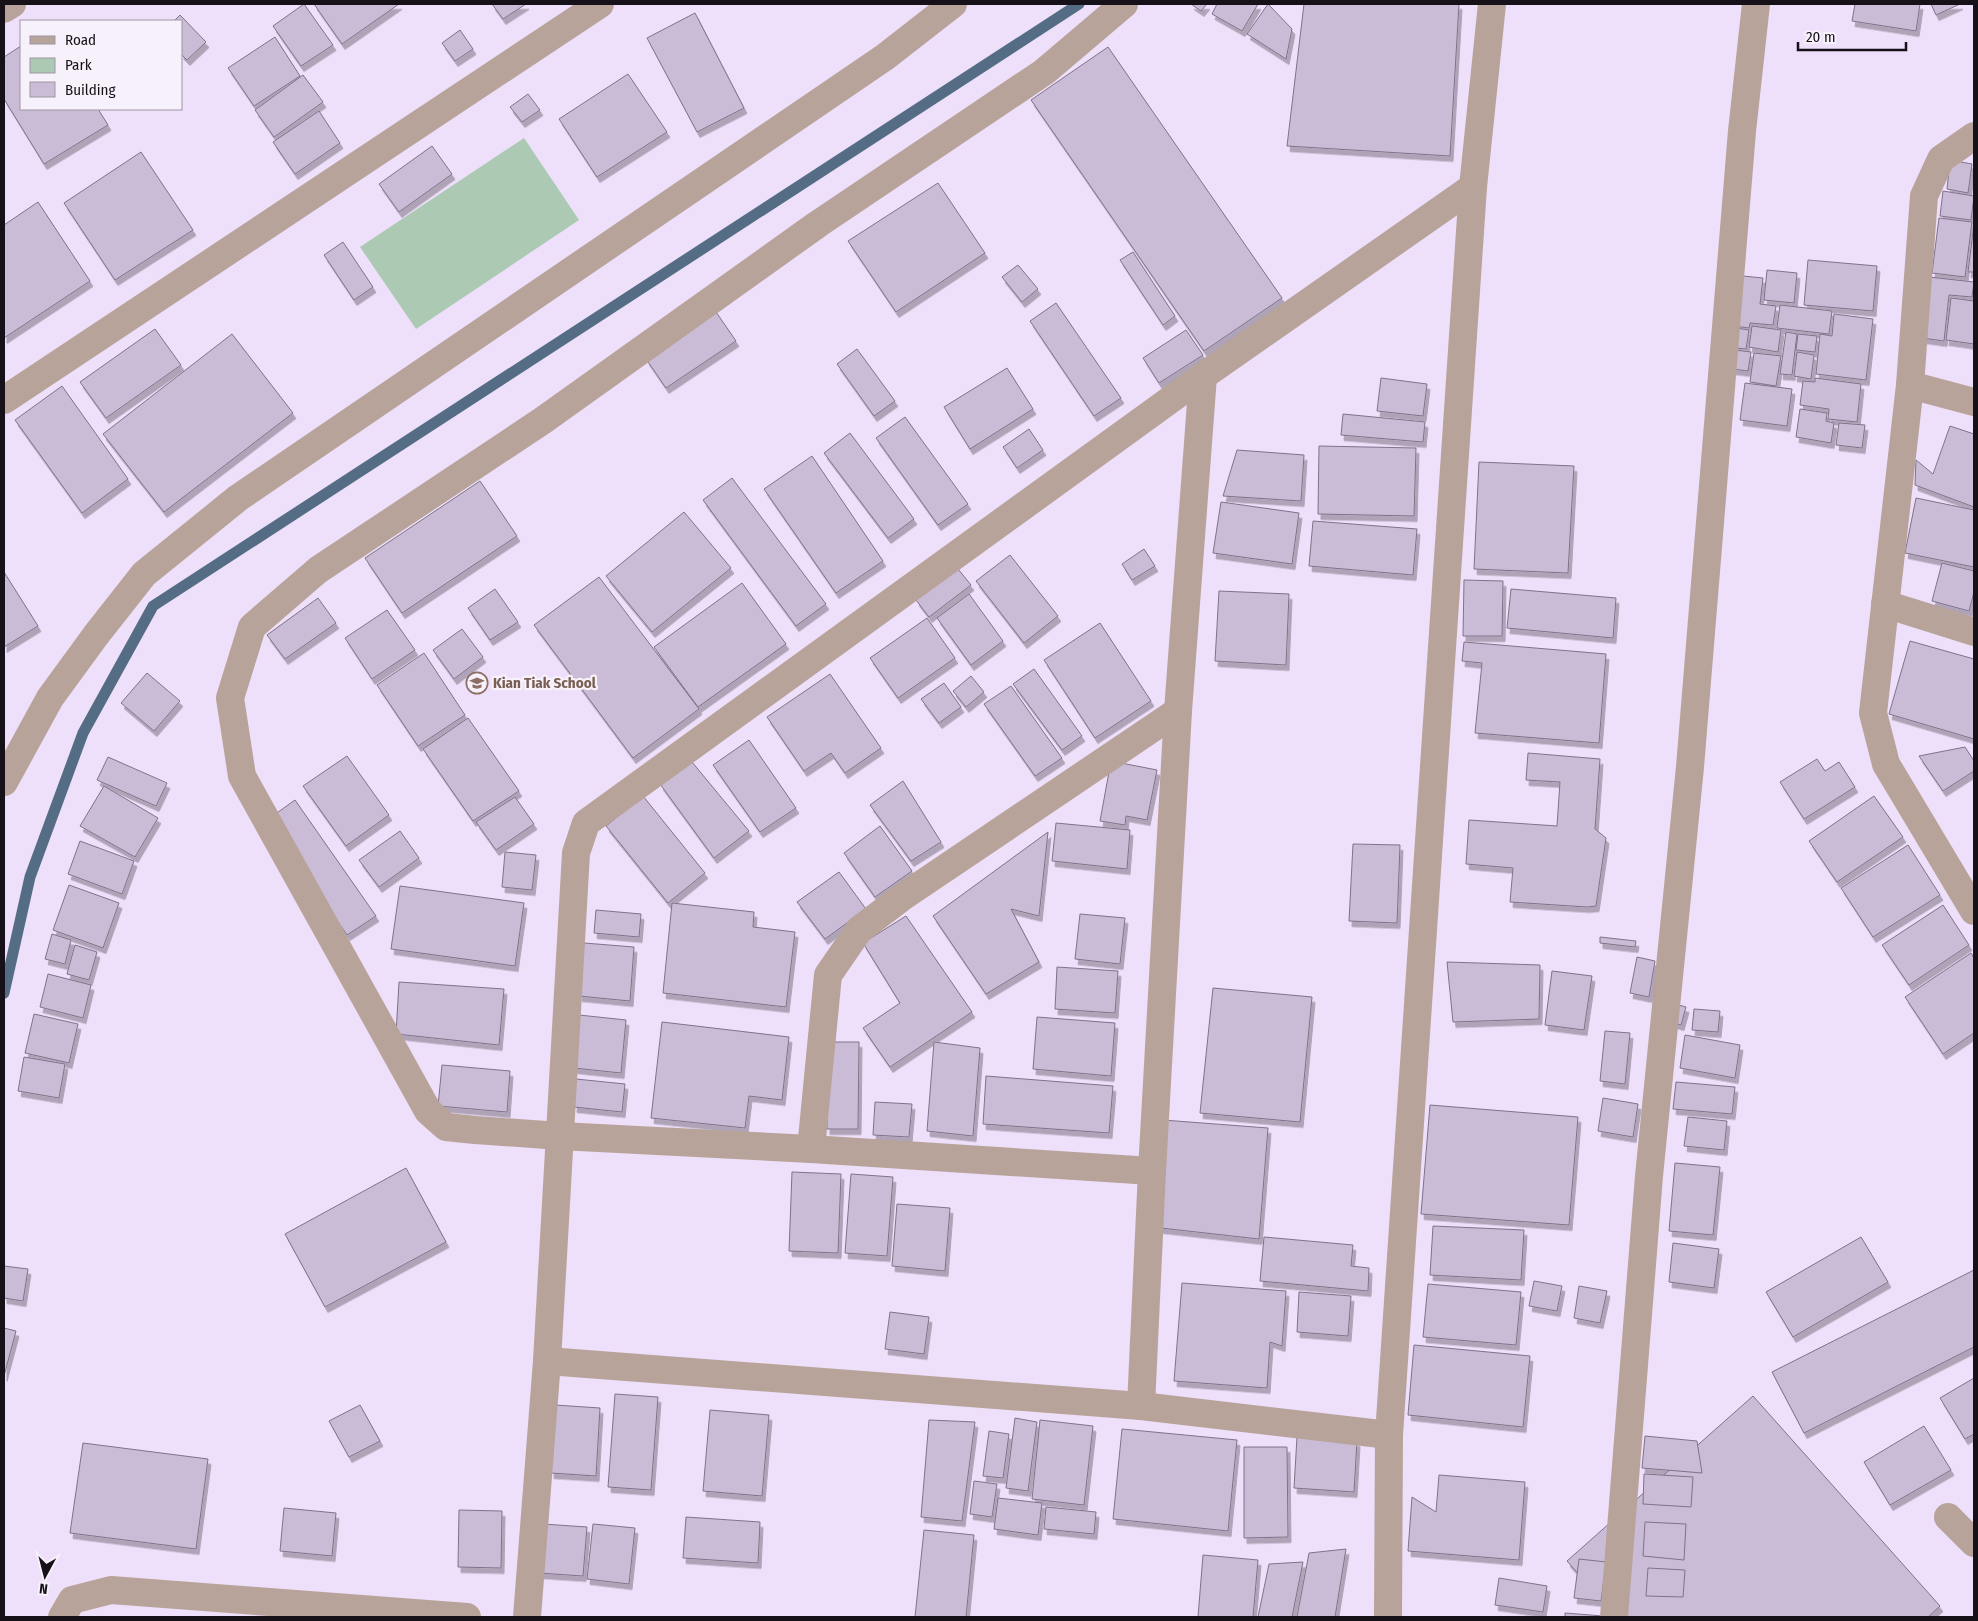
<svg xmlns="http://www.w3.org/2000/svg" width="1978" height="1621" font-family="'Fira Sans Condensed',sans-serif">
<defs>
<filter id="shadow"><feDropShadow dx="3" dy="5.5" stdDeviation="0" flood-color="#0004"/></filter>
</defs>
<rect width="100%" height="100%" fill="#eedffa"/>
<polygon fill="#acc9b4" points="524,138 579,220 416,329 360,247"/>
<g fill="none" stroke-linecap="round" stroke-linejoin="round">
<polyline stroke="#546d85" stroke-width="11" points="4,993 30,877 83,733 153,606 1079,4"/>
</g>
<g fill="#cabcd6" stroke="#7f7289" filter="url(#shadow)">
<polygon points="304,4 333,45 301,66 273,26"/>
<polygon points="314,4 399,4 342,44"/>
<polygon points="492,4 526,4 503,19"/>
<polygon points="1191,4 1207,4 1201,11"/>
<polygon points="1217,4 1258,4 1242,31 1212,14"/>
<polygon points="1268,4 1292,29 1286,59 1247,34"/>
<polygon points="1304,4 1459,4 1450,156 1287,146"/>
<polygon points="1855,4 1920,4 1916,31 1852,21"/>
<polygon points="1931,4 1960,4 1936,15"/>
<polygon points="695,13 744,108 697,132 647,38"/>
<polygon points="180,15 206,42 187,60 181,54 181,21 174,21"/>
<polygon points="460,30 473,49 455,61 442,43"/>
<polygon points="275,37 300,76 254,106 228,68"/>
<polygon points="21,46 21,109 98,109 108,125 44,164 4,99 4,57"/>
<polygon points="1108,47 1282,298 1204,351 1031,100"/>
<polygon points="628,74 667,132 597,177 559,119"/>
<polygon points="303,75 323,102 274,137 255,110"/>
<polygon points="528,94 540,110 522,122 510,107"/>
<polygon points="319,111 340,143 295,174 273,142"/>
<polygon points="432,146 452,174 399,212 379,184"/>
<polygon points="141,152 193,230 115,280 64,203"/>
<polygon points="1950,160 1972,164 1968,193 1947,189"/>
<polygon points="938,183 985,253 896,312 848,241"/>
<polygon points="1943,191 1974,196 1971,220 1940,216"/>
<polygon points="38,202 90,281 4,338 4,225"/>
<polygon points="1939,218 1972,222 1965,277 1932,273"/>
<polygon points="1974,224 1974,272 1968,272"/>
<polygon points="343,242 373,287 354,300 324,255"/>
<polygon points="1133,252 1175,316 1163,325 1120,260"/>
<polygon points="1808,260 1877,266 1873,311 1804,305"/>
<polygon points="1018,265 1038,289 1022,302 1002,277"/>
<polygon points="1767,270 1797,273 1794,303 1764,300"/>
<polygon points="1733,275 1763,278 1760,304 1776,306 1773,325 1750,323 1749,328 1727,325"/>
<polygon points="1929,277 1974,282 1972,297 1949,295 1944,341 1922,338"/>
<polygon points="1951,298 1974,301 1974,344 1946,340"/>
<polygon points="1056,303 1121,398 1094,416 1030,321"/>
<polygon points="1780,305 1832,311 1829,334 1777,328"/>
<polygon points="716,312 736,341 666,388 646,359"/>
<polygon points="1834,314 1873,319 1866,380 1816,374 1820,334 1832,336"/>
<polygon points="1752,326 1781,330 1778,352 1749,347"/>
<polygon points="1729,327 1749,330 1746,349 1726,347"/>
<polygon points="155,329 181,365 106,418 80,382"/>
<polygon points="1186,330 1203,355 1159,383 1143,358"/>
<polygon points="1786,332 1797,334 1792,375 1780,374"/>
<polygon points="232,334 293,413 164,512 103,434"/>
<polygon points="1798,334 1817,336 1815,352 1796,350"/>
<polygon points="857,349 895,401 874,416 837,364"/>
<polygon points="1727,349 1751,352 1748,371 1724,368"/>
<polygon points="1797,352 1814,355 1811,379 1794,376"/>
<polygon points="1754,353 1781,356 1776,386 1750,382"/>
<polygon points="1007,368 1033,409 970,449 944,407"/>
<polygon points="1381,378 1427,384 1423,416 1377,411"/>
<polygon points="1815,378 1861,384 1857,422 1828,419 1829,409 1800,405 1803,381 1815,382"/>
<polygon points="1745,383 1792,389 1787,426 1740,420"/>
<polygon points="62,386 128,479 82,513 15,420"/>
<polygon points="1800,409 1827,413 1826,421 1834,423 1831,443 1796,437"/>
<polygon points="1343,414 1425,422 1423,442 1341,435"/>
<polygon points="905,417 968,504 938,525 876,438"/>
<polygon points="1839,423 1865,425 1862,448 1836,445"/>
<polygon points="1950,426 1974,434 1974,507 1915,485 1916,460 1933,474"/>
<polygon points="1029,429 1043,450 1017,468 1003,447"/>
<polygon points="850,433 914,519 888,538 824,453"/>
<polygon points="1319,446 1416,448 1414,516 1318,514"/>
<polygon points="1237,450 1304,455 1301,501 1223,496"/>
<polygon points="812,456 883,561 836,593 764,489"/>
<polygon points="1479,462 1574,466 1568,573 1474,569"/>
<polygon points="732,478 826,604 796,626 703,500"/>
<polygon points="480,481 517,536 402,613 365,558"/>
<polygon points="1916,498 1974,510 1974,567 1905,553"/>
<polygon points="1221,502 1299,513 1292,564 1213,553"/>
<polygon points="684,512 731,568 652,632 606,576"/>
<polygon points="1313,521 1417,529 1413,575 1309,566"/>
<polygon points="1144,549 1155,566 1132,580 1122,564"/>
<polygon points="1010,555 1058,616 1024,643 976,581"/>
<polygon points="1942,563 1974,571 1974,592 1969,611 1932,601"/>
<polygon points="958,569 971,585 929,617 916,600"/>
<polygon points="4,572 38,626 4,647"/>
<polygon points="599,577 699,709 633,758 534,625"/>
<polygon points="1464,580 1503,581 1502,636 1463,636"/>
<polygon points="742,583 786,644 698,707 654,647"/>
<polygon points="495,589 518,622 490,640 468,608"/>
<polygon points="1511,589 1616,598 1613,638 1507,628"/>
<polygon points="1219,591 1289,594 1286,665 1215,661"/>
<polygon points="969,594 1003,641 971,665 937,618"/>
<polygon points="318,598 336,623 285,659 267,635"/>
<polygon points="387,610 415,650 372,679 345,638"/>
<polygon points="927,618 955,658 898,698 870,658"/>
<polygon points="1100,623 1151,701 1095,738 1044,660"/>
<polygon points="462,629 483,657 454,679 433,650"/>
<polygon points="1910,641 1974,659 1974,739 1889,714"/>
<polygon points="1464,642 1606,654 1599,743 1475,733 1482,663 1462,661"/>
<polygon points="424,653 465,715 418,746 377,685"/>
<polygon points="1034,669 1082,736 1062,750 1013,684"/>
<polygon points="147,673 180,701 154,731 121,703"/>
<polygon points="830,674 881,748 845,773 831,753 804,771 767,717"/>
<polygon points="971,676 984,692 966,707 953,691"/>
<polygon points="944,683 961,707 939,723 921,699"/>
<polygon points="1011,686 1062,758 1035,776 984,704"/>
<polygon points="468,718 519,791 473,821 423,749"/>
<polygon points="749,740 796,808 760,832 713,765"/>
<polygon points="1965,747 1974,761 1974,771 1943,791 1919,756"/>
<polygon points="1528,753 1600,759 1595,829 1606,838 1596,906 1587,907 1510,902 1513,868 1466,864 1469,820 1557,826 1560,782 1526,780"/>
<polygon points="347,756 389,815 346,846 303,786"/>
<polygon points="108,757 167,783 156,806 97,780"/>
<polygon points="1817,759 1825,771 1839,762 1855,787 1804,819 1780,782"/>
<polygon points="1111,761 1157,770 1147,820 1126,816 1125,825 1100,821"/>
<polygon points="692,762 749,831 714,858 660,784"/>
<polygon points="903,781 941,842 911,861 870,805"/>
<polygon points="104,786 158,818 135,857 80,826"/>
<polygon points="643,796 705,873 668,903 606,826"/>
<polygon points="1874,796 1903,837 1837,882 1809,841"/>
<polygon points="515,797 534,824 496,850 476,822"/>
<polygon points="295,800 376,916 347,935 267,820"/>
<polygon points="1056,823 1130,830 1127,869 1052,861"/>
<polygon points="880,826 912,871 875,897 844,853"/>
<polygon points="400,831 419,858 379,887 359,860"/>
<polygon points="1048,832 1039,916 1011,909 1039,962 986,994 933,916"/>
<polygon points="80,841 134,861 122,894 68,874"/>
<polygon points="1353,844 1400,845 1397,923 1349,921"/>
<polygon points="1908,845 1940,895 1873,937 1841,888"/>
<polygon points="505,852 536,855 532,890 502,887"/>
<polygon points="839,872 866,909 825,939 797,902"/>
<polygon points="69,885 119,903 103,948 53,930"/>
<polygon points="400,886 524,903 515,966 391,949"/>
<polygon points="672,903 754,912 753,927 795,932 786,1007 663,993"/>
<polygon points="1943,905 1969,945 1909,985 1882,945"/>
<polygon points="596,910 641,914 639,937 594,933"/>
<polygon points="1080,914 1125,918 1120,964 1075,959"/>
<polygon points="906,916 972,1012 890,1067 863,1028 900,1003 863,943"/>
<polygon points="52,934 71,940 65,964 45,959"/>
<polygon points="1600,937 1636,941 1635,947 1600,943"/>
<polygon points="584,943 634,947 630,1001 579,996"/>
<polygon points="75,945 97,952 89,980 67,974"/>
<polygon points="1971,953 1974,958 1974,1033 1943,1054 1905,997"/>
<polygon points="1637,957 1655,961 1649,997 1630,993"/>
<polygon points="1447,962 1540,965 1539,1019 1453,1022"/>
<polygon points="1057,967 1118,971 1115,1013 1055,1009"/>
<polygon points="1552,971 1592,976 1584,1030 1545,1025"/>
<polygon points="48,974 91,985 83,1018 40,1007"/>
<polygon points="399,982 504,989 499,1045 396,1034"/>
<polygon points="1213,988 1312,997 1300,1122 1200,1113"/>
<polygon points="1660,1000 1686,1007 1681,1025 1655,1018"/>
<polygon points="1694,1009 1720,1011 1718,1032 1692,1030"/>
<polygon points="34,1014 78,1024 69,1063 25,1053"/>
<polygon points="579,1015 626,1020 621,1073 574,1068"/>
<polygon points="1037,1017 1115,1023 1111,1076 1033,1069"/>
<polygon points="662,1022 789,1037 782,1100 749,1096 745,1128 651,1118"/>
<polygon points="1605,1031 1630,1033 1625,1084 1600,1081"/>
<polygon points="1685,1035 1740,1045 1735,1078 1680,1068"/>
<polygon points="828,1042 859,1042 858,1129 827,1129"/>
<polygon points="934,1042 980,1048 973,1136 927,1131"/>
<polygon points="24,1057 65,1064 59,1098 18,1091"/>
<polygon points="442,1065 510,1071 507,1112 438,1106"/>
<polygon points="986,1076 1113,1086 1109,1133 983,1124"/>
<polygon points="576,1079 625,1084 622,1112 574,1107"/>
<polygon points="1676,1082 1735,1087 1732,1114 1673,1109"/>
<polygon points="1603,1098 1638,1104 1633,1137 1598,1131"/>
<polygon points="875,1102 912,1104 909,1137 873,1135"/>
<polygon points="1430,1105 1578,1117 1569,1225 1421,1214"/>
<polygon points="1688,1117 1727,1121 1724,1150 1684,1146"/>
<polygon points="1163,1120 1268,1128 1259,1239 1152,1227"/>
<polygon points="1675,1163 1720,1167 1713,1235 1669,1231"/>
<polygon points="406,1168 446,1242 325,1307 285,1234"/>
<polygon points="792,1172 841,1174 838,1253 789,1251"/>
<polygon points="851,1174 893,1177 887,1256 845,1253"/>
<polygon points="897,1204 950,1208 945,1271 892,1266"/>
<polygon points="1433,1226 1524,1230 1521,1280 1430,1275"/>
<polygon points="1264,1237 1353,1245 1351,1266 1369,1268 1368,1291 1260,1281"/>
<polygon points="1861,1237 1888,1282 1793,1337 1766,1292"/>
<polygon points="1673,1243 1719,1249 1714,1288 1669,1282"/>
<polygon points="4,1266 28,1269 23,1301 4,1298"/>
<polygon points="1974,1270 1974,1347 1804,1433 1772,1372"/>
<polygon points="1534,1281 1562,1286 1557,1311 1529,1306"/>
<polygon points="1182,1283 1286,1291 1282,1346 1270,1342 1267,1388 1174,1381"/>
<polygon points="1428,1284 1521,1292 1516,1345 1423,1337"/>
<polygon points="1579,1286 1607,1291 1600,1323 1574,1318"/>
<polygon points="1299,1292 1351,1296 1348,1336 1297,1332"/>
<polygon points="890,1312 929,1317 924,1354 885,1349"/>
<polygon points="4,1328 16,1331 4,1376"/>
<polygon points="1414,1345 1530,1356 1523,1427 1408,1415"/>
<polygon points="1974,1378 1974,1434 1965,1439 1940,1398"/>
<polygon points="615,1394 658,1397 651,1490 608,1487"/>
<polygon points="1753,1396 1940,1606 1928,1617 1617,1617 1567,1561"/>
<polygon points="360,1405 380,1441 349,1457 329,1421"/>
<polygon points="555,1405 600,1408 596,1476 551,1473"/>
<polygon points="710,1410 769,1415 762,1496 703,1491"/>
<polygon points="1015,1418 1037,1422 1028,1491 1006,1488"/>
<polygon points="929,1420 975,1422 962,1521 921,1517"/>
<polygon points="1040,1420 1093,1426 1084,1505 1032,1499"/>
<polygon points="1924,1426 1951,1470 1890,1505 1864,1462"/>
<polygon points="1122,1429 1237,1440 1228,1531 1113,1519"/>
<polygon points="989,1431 1009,1434 1003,1478 983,1476"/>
<polygon points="1645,1436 1697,1441 1702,1473 1642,1468"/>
<polygon points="1297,1437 1357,1441 1354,1492 1294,1488"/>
<polygon points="83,1443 208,1459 196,1549 70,1533"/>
<polygon points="1244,1447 1287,1447 1288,1537 1244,1538"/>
<polygon points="1644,1474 1693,1477 1691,1507 1643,1504"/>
<polygon points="1439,1475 1525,1482 1519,1560 1408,1551 1412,1497 1436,1512"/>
<polygon points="974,1481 997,1484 992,1517 970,1514"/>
<polygon points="998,1498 1042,1503 1038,1535 994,1529"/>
<polygon points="1046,1507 1096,1512 1094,1534 1044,1529"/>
<polygon points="284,1508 336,1513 332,1556 280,1551"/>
<polygon points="459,1510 502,1511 501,1568 458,1567"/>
<polygon points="686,1517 760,1522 758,1563 683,1558"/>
<polygon points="1645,1522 1686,1524 1684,1560 1643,1556"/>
<polygon points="543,1524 587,1527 583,1576 539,1573"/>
<polygon points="593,1524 635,1528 629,1584 587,1579"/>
<polygon points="924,1530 974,1535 966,1617 915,1617"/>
<polygon points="1346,1549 1335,1617 1297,1617 1309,1553"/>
<polygon points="1203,1555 1258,1560 1253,1617 1198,1617"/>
<polygon points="1579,1559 1606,1562 1601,1601 1574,1598"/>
<polygon points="1303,1562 1292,1617 1258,1617 1269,1564"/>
<polygon points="1648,1568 1685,1570 1683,1597 1646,1596"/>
<polygon points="1499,1578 1547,1586 1543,1612 1495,1605"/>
<polygon points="1565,1613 1603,1616 1603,1617 1565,1617"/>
</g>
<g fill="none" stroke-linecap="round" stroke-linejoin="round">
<g stroke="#b8a39a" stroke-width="28">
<polyline points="1124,4 1044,72 818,224 542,421 318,570 252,627 230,698 242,776 428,1111 446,1127 475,1130 560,1136 811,1149 1152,1171"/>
<polyline points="4,9 12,4"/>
<polyline points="1974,136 1941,159 1924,196 1910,385 1873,713 1886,764 1974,911"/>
<polyline points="1910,385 1974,402"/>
<polyline points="4,400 600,4"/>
<polyline points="1885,604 1974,632"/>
<polyline points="4,782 50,698 96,635 144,574 238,498 885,57 953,4"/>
<polyline points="811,1149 828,975 859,930 901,898 1178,711"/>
<polyline points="547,1361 1141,1406 1389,1435"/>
<polyline points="1141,1406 1152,1171 1178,711 1203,376"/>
<polyline points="1948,1517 1974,1543"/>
<polyline points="62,1617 72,1600 111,1590 467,1617"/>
<polyline points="527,1617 547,1361 576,853 586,823 1203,376 1473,187"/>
<polyline points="1388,1617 1389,1435 1473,187 1492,4"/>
<polyline points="1614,1617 1649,1176 1690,767 1742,131 1756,4"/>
</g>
</g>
<defs>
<g id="school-ring" transform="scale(1.125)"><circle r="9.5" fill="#f7f1fb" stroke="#8d6e63" stroke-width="1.5"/><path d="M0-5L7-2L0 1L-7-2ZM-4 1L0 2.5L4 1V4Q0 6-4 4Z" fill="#8d6e63"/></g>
</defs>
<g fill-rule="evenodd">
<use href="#school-ring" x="477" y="683"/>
</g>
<g text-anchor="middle" stroke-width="4.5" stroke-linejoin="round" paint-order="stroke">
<g font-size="15" font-weight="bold" fill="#785e54" stroke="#f7f1fb" text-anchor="start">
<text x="493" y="688">Kian Tiak School</text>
</g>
</g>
<rect width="1978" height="1621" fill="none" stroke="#161019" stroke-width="10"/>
<rect x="20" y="20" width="162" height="90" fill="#f7f1fb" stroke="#9d97a1"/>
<rect x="30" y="36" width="25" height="8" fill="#b8a39a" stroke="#9d97a1"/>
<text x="65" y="45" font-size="15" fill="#161019">Road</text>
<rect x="30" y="58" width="25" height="15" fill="#acc9b4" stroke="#9d97a1"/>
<text x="65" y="70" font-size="15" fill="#161019">Park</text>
<rect x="30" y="82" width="25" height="15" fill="#cabcd6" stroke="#9d97a1"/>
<text x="65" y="95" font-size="15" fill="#161019">Building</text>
<g transform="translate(45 1576) rotate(187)" stroke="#f7f1fb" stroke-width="4" paint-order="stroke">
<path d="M0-4L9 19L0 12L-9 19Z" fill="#161019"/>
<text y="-8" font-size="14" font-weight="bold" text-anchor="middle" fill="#161019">N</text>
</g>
<path d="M1798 42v8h108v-8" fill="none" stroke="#161019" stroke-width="2.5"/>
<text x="1806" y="42" font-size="15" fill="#161019" stroke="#f7f1fb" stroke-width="4" paint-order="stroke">20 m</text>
</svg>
